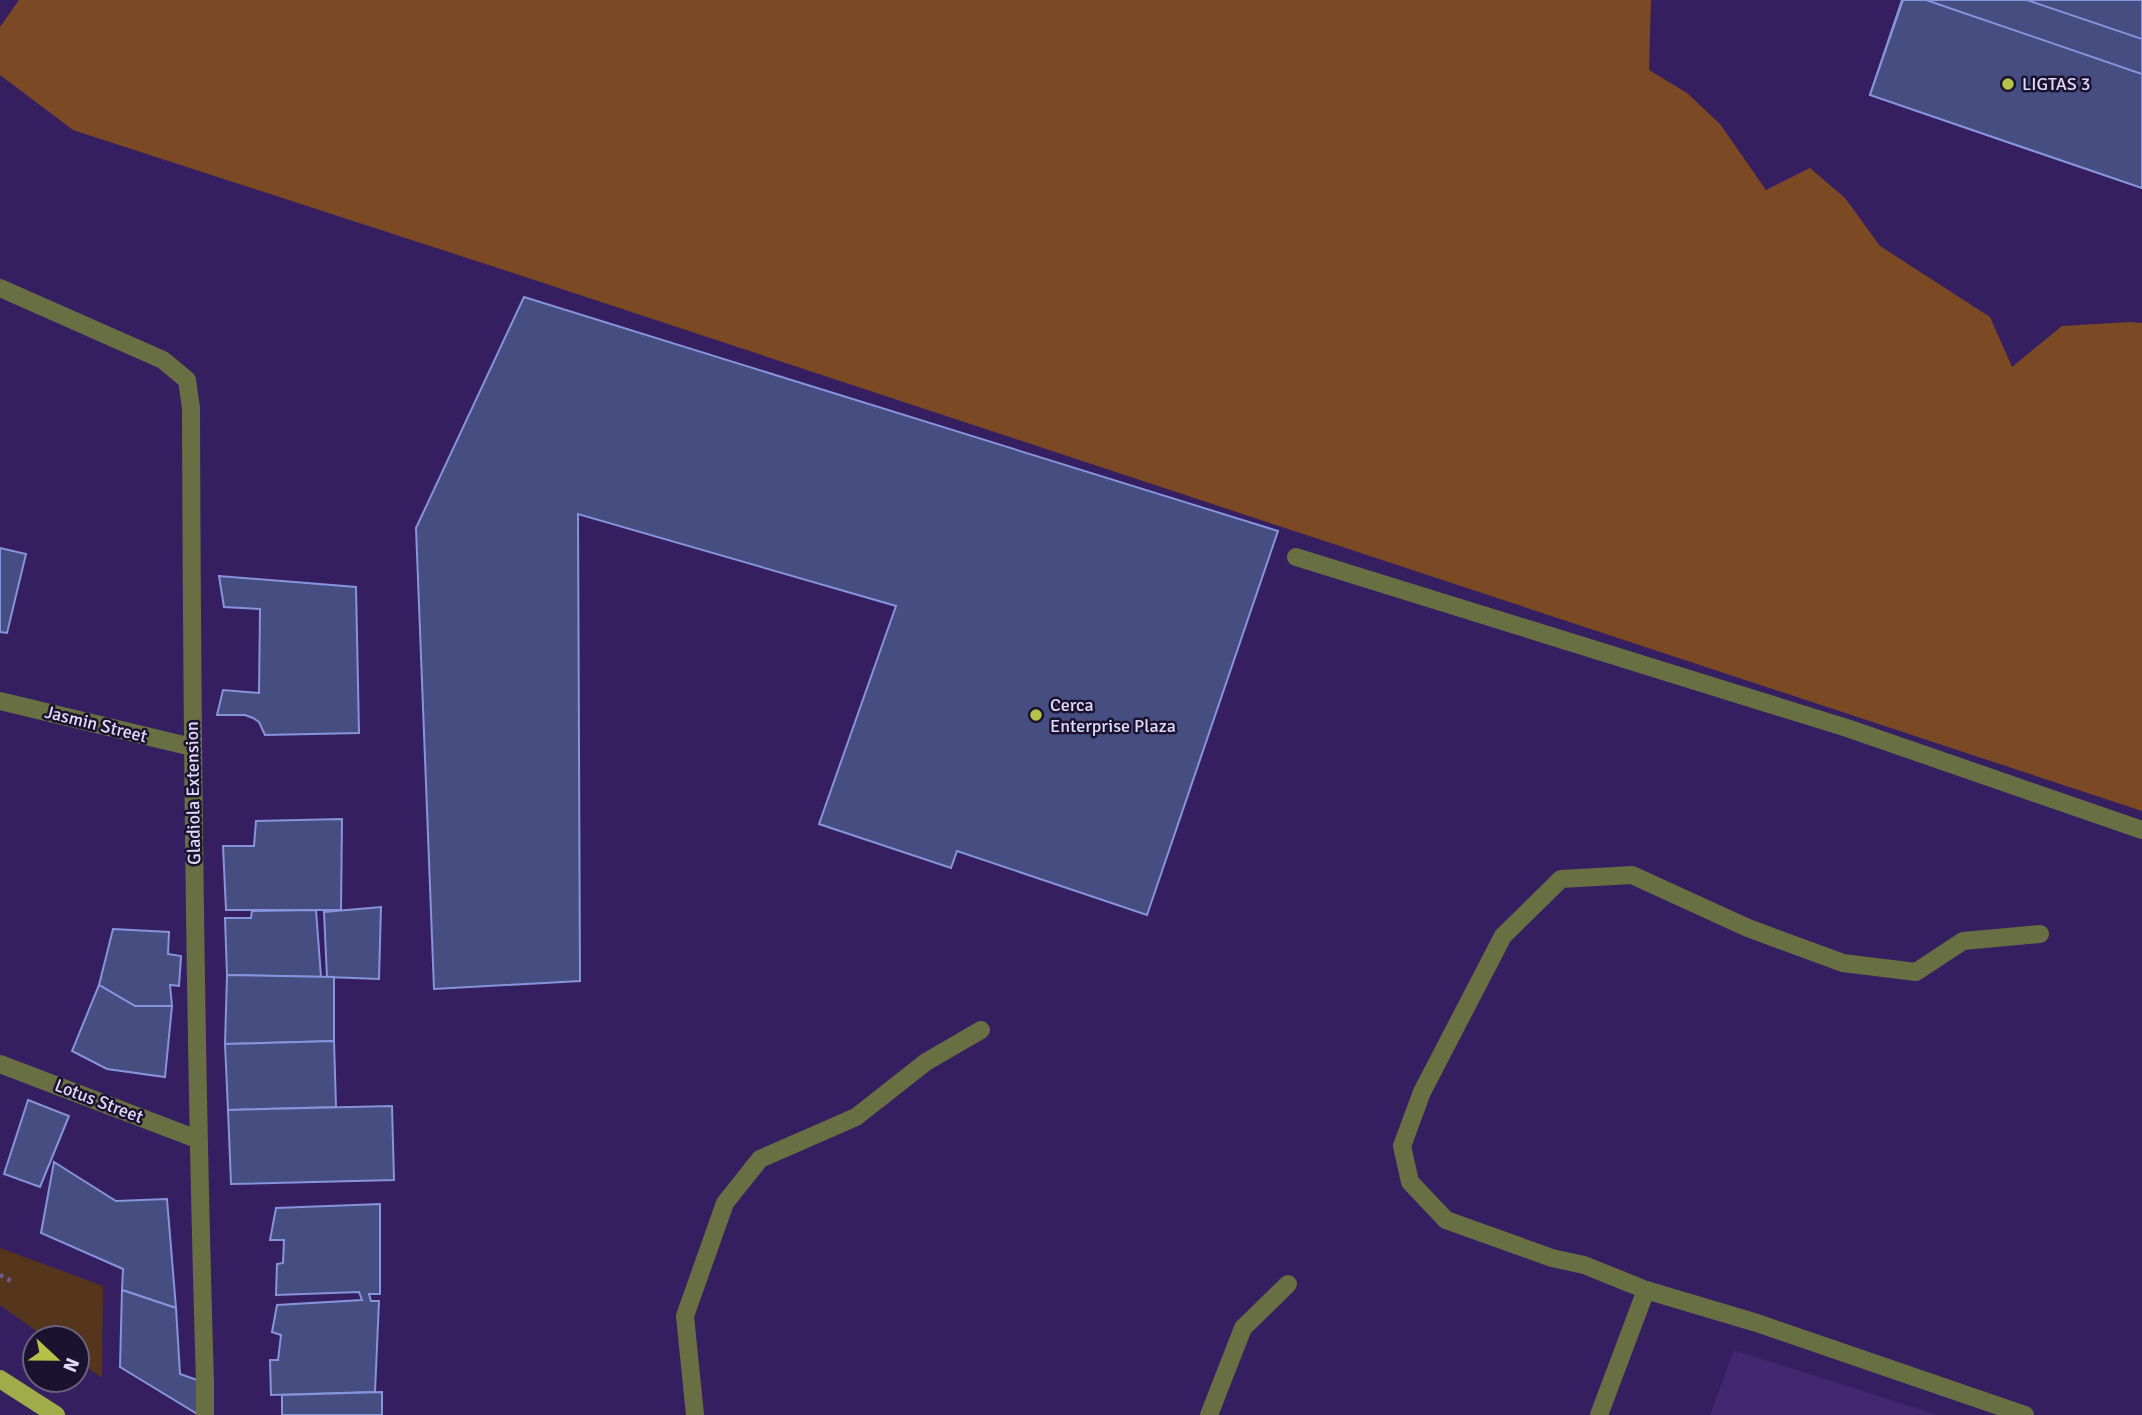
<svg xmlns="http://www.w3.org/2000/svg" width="2142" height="1415" font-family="Signika,sans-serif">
<rect width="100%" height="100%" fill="#361f60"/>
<polygon fill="#412870" points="1734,1350 1938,1415 1710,1415"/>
<polygon fill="#56351d" points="0,1248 103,1286 102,1378 77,1360 77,1338 46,1338 0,1305"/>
<polygon fill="#7b4924" points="19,0 1651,0 1649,70 1687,93 1720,124 1766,190 1810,168 1845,198 1880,246 1990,317 2012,367 2062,326 2129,322 2142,323 2142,811 504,270 73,130 0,75 0,27"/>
<g fill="#464e81" stroke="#8693dd" stroke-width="2">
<polygon points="1902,0 2142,0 2142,188 1870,95"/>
<polygon points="1903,0 1926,0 2142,74 2142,188 1870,95"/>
<polygon points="2027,0 2142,0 2142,39"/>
<polygon points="524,297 1278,531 1147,915 957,851 951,868 819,824 896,606 578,514 580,981 434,989 416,528"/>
<polygon points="0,548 26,554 7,633 0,632"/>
<polygon points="219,576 356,587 359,733 265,735 259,722 253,718 245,715 217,715 223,690 259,693 260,609 224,607"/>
<polygon points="342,819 341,910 226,910 223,846 254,846 256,821"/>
<polygon points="381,907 379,979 327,977 324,912"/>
<polygon points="316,910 321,977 227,975 225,918 251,918 252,911"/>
<polygon points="113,929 169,932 168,954 181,956 179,986 170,985 172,1006 135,1006 99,985"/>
<polygon points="227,975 334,977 334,1041 225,1044"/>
<polygon points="99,985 135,1006 172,1006 165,1077 107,1069 72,1051"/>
<polygon points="334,1041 336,1107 228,1110 225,1044"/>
<polygon points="28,1100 69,1116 40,1187 4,1174"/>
<polygon points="392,1106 394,1180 231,1184 228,1110"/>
<polygon points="54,1162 116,1201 167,1199 176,1308 122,1290 123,1269 41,1233"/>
<polygon points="380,1204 380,1294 369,1294 371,1301 379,1301 375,1392 271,1395 270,1360 278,1360 281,1335 272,1332 277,1305 362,1300 359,1292 276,1295 277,1264 283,1263 284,1240 270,1240 276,1208"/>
<polygon points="122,1290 176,1308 180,1374 200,1381 199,1415 120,1367"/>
<polygon points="382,1392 382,1415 282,1415 282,1395"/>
</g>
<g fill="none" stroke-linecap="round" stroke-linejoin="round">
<polyline stroke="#6c5a90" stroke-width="4.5" stroke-dasharray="3.5 5" stroke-linecap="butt" points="0,1275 15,1283"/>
<g stroke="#686f42" stroke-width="18">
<path d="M0 288 163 360 187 380 191 408C192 733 195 1057 205 1382V1415"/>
<polyline points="1296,557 1847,728 2142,830"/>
<polyline points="0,701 192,747"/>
<polyline points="0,1064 197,1139"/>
<polyline points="695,1415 685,1316 725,1203 760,1159 856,1117 926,1062 981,1030"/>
<polyline points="1209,1415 1243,1328 1288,1284"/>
<polyline points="1599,1415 1646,1290"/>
<polyline points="2025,1415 1757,1323 1646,1290 1584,1265 1552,1258 1446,1220 1410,1182 1402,1146 1422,1092 1503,936 1561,879 1632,875 1748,928 1843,963 1916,972 1963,941 2040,934"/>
</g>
<polyline stroke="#a0ac4a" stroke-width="18" points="0,1379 56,1415"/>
</g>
<g fill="#b4c24a" stroke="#1a122e" stroke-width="2.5">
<circle cx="2008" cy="84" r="7"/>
<circle cx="1036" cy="715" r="7"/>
</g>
<g text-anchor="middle" stroke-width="5" stroke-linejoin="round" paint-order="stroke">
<g font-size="18" fill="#e0d9f9" stroke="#1a122e" text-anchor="start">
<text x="2022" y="90">LIGTAS 3</text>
<text x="1050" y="711">Cerca<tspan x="1050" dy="21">Enterprise Plaza</tspan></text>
</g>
<g font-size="18" fill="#e0d9f9" stroke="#1a122e">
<text transform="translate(96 724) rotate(14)" y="6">Jasmin Street</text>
<text transform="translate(193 793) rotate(-91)" y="6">Gladiola Extension</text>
<text transform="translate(99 1101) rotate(21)" y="6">Lotus Street</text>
</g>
</g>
<g transform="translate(56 1359) rotate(112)"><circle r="33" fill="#1a122e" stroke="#69627f" stroke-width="2"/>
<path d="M0-5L12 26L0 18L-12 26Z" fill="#b4c24a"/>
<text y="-10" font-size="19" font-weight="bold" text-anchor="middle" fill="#e0d9f9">N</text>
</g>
</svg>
